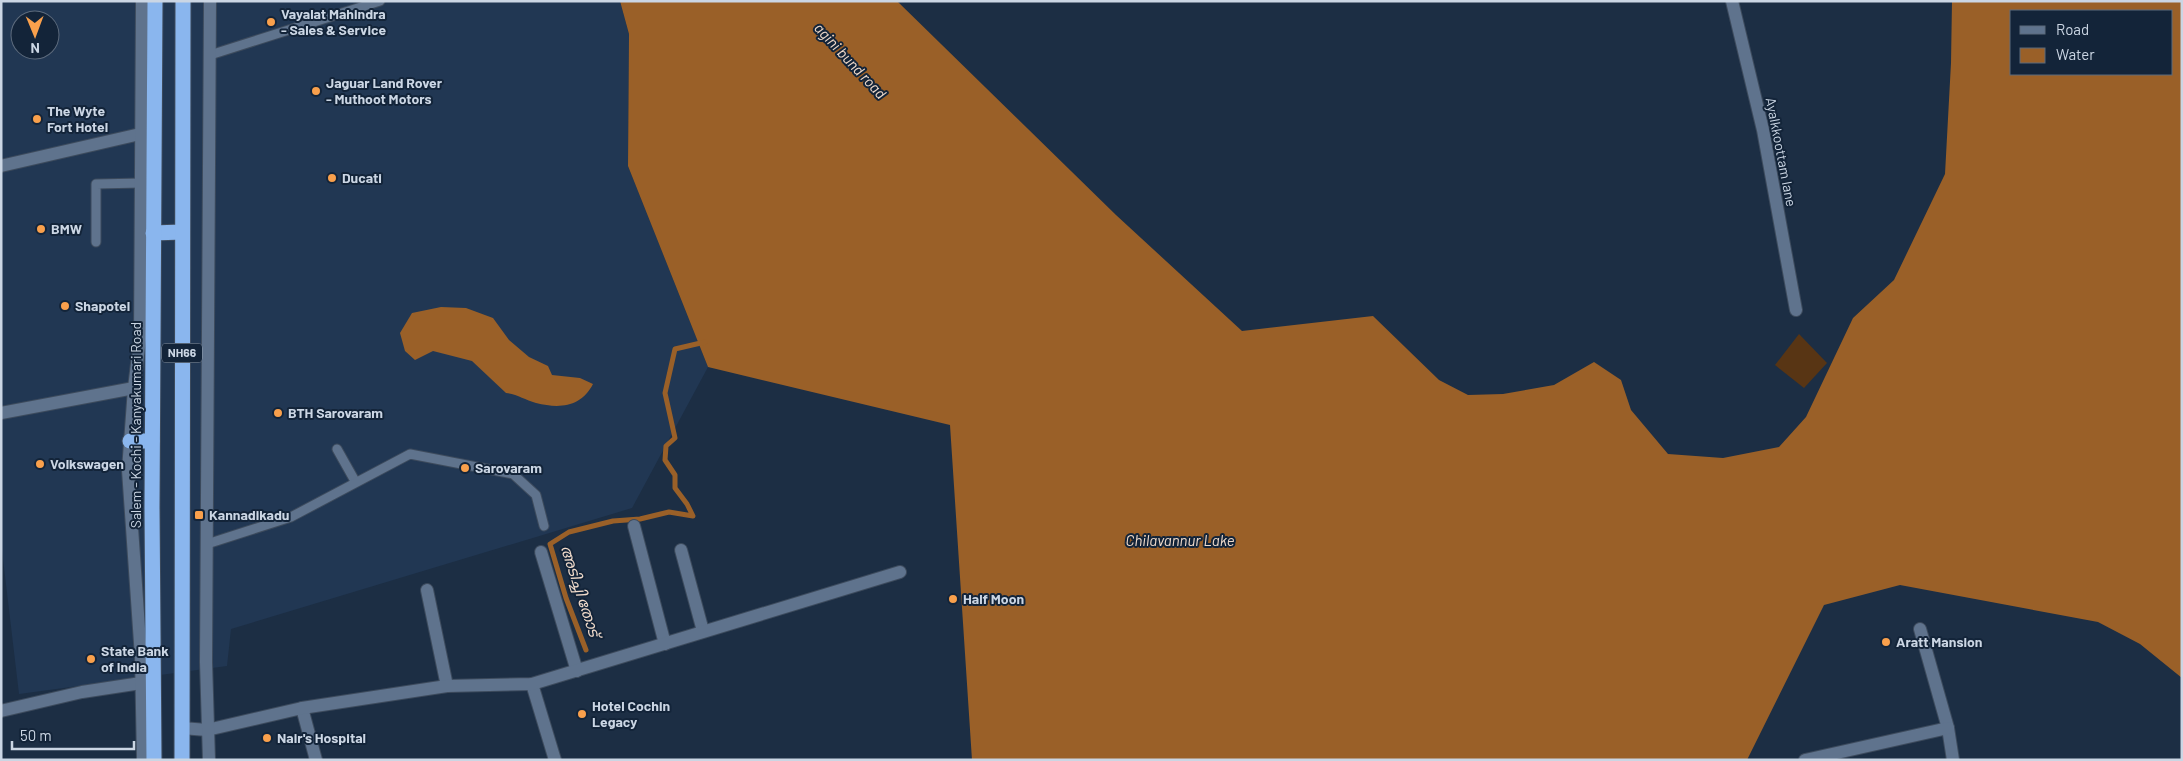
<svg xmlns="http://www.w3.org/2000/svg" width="2183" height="761" font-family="Barlow,'Noto Sans Malayalam',sans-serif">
<rect width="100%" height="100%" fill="#1c2e44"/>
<path fill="#213753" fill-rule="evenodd" d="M1 1H620L629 34 628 166 708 367 632 508 231 629 227 666 19 694 1 542ZM20 20H50V50H20Z"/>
<polygon fill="#583514" points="1799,334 1827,363 1804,388 1775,365"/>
<g fill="#9a6028" fill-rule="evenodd">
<path d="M620 1H897L1116 215 1242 331 1373 316 1439 380 1468 395 1503 394 1554 385 1594 362 1621 380 1631 410 1668 454 1723 458 1779 447 1806 417 1853 318 1894 280 1945 174 1951 63 1952 1H2182V678L2140 644 2098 622 1900 585 1824 605 1747 760H972L950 425 708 367 628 166 629 34ZM2012 11H2172V74H2012Z"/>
<path d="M441 307 466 308 493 318 509 340 529 357 548 366 552 375 580 378 593 384C581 407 560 409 536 403 525 400 517 394 506 393L472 361 433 351 415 360 405 351 400 333 412 313Z"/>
</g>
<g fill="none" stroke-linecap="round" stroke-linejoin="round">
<polyline stroke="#9a6028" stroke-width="5" points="586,650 566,598 550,544 569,532 613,521 640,519 669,512 693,516 687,504 675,488 675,475 665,460 666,446 675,438 665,393 675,349 705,342"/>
<g stroke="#3d4b5d" stroke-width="11">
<g id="lane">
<polyline points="210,55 380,1"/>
<polyline points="96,242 96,184 141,183"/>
<polyline points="337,449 355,481"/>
<polyline points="207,544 291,517 410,454 513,474 536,495 544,526"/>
</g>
</g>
<g stroke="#3d4b5d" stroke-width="14">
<g id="street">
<polyline points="1732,1 1763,130 1796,310"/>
<polyline points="1,166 140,134"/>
<polyline points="1,413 134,388"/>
<polyline points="634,526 665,644"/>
<polyline points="681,550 703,631"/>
<polyline points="541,552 577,671"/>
<polyline points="427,590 447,686"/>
<polyline points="1920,629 1948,728 1953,760"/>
<polyline points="532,684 555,760"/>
<polyline points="302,708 316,760"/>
<polyline points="1,711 82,692 141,683"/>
<polyline points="182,728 207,730 302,708 447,686 532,684 900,572"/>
<polyline points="1805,760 1948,728"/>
</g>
</g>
<g stroke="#3d4b5d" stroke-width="14">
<g id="secondary">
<polyline points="142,1 140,339 134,388 128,470 141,657 143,760"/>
<polyline points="209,760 206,662 210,1"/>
</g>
</g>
<g stroke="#3d4b5d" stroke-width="17">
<g id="highway">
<polyline points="153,233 182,232"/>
<polyline points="130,441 152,441"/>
<polyline points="154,760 152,507 155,1"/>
<polyline points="182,760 183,1"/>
</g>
</g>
<use href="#lane" stroke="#5f738d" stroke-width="9"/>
<use href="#street" stroke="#5f738d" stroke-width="12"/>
<use href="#secondary" stroke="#5f738d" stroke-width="12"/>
<use href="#highway" stroke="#8ab6ee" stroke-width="15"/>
</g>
<g fill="#f9a04c" stroke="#132439" stroke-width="2">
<circle cx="271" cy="22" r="5"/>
<circle cx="316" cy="91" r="5"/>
<circle cx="37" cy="119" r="5"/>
<circle cx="332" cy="178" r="5"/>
<circle cx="41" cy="229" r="5"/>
<circle cx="65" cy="306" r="5"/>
<circle cx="278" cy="413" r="5"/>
<circle cx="40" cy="464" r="5"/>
<circle cx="465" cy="468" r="5"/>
<rect x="194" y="510" width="10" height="10" rx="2.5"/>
<circle cx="953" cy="599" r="5"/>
<circle cx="1886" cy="642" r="5"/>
<circle cx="91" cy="659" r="5"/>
<circle cx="582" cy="714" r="5"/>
<circle cx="267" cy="738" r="5"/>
</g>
<g text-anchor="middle" stroke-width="4" stroke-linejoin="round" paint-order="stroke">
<rect fill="#132439" stroke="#94a1b1" stroke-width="1" x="162" y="343.5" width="40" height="19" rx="4"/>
<g font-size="12" font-weight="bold" fill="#cbd6e4">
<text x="182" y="357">NH66</text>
</g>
<g font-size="14" font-weight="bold" fill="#cbd6e4" stroke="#132439" text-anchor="start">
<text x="281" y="19">Vayalat Mahindra<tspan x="281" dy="16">- Sales &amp; Service</tspan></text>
<text x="326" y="88">Jaguar Land Rover<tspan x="326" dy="16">- Muthoot Motors</tspan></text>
<text x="47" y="116">The Wyte<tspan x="47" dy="16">Fort Hotel</tspan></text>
<text x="342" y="183">Ducati</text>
<text x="51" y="234">BMW</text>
<text x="75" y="311">Shapotel</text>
<text x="288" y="418">BTH Sarovaram</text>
<text x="50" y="469">Volkswagen</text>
<text x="475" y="473">Sarovaram</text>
<text x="209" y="520">Kannadikadu</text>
<text x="963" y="604">Half Moon</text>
<text x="1896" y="647">Aratt Mansion</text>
<text x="101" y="656">State Bank<tspan x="101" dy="16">of India</tspan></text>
<text x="592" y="711">Hotel Cochin<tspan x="592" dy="16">Legacy</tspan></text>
<text x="277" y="743">Nair's Hospital</text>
</g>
<g font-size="14" fill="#cbd6e4" stroke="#132439">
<text transform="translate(1781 152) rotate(79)" y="5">Ayalkkoottam lane</text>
<text transform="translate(136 425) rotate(-90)" y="5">Salem - Kochi - Kanyakumari Road</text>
</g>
<g font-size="15" font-style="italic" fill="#f1dccc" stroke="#132439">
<text transform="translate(850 61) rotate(47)" y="5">agini bund road</text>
<text x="1180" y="546">Chilavannur Lake</text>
<text transform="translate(580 591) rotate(72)" y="5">അടിച്ചി തോട്</text>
</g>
</g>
<rect width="2183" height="761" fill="none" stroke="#cbd6e4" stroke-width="5"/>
<rect x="2010" y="10" width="162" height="65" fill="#132439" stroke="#5d6b7d"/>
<rect x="2020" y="26" width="25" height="8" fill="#5f738d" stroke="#5d6b7d"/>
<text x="2056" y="35" font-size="15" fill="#cbd6e4">Road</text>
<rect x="2020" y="48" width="25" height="15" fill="#9a6028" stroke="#5d6b7d"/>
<text x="2056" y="60" font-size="15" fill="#cbd6e4">Water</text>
<g transform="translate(35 35) rotate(179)"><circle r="24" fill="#132439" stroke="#5d6b7d"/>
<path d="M0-4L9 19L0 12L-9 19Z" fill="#f9a04c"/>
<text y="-8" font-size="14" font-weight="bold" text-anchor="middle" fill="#cbd6e4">N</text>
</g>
<path d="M12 741v8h122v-8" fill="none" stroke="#cbd6e4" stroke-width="2.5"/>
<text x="20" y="741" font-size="15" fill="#cbd6e4" stroke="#132439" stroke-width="4" paint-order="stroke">50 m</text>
</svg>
